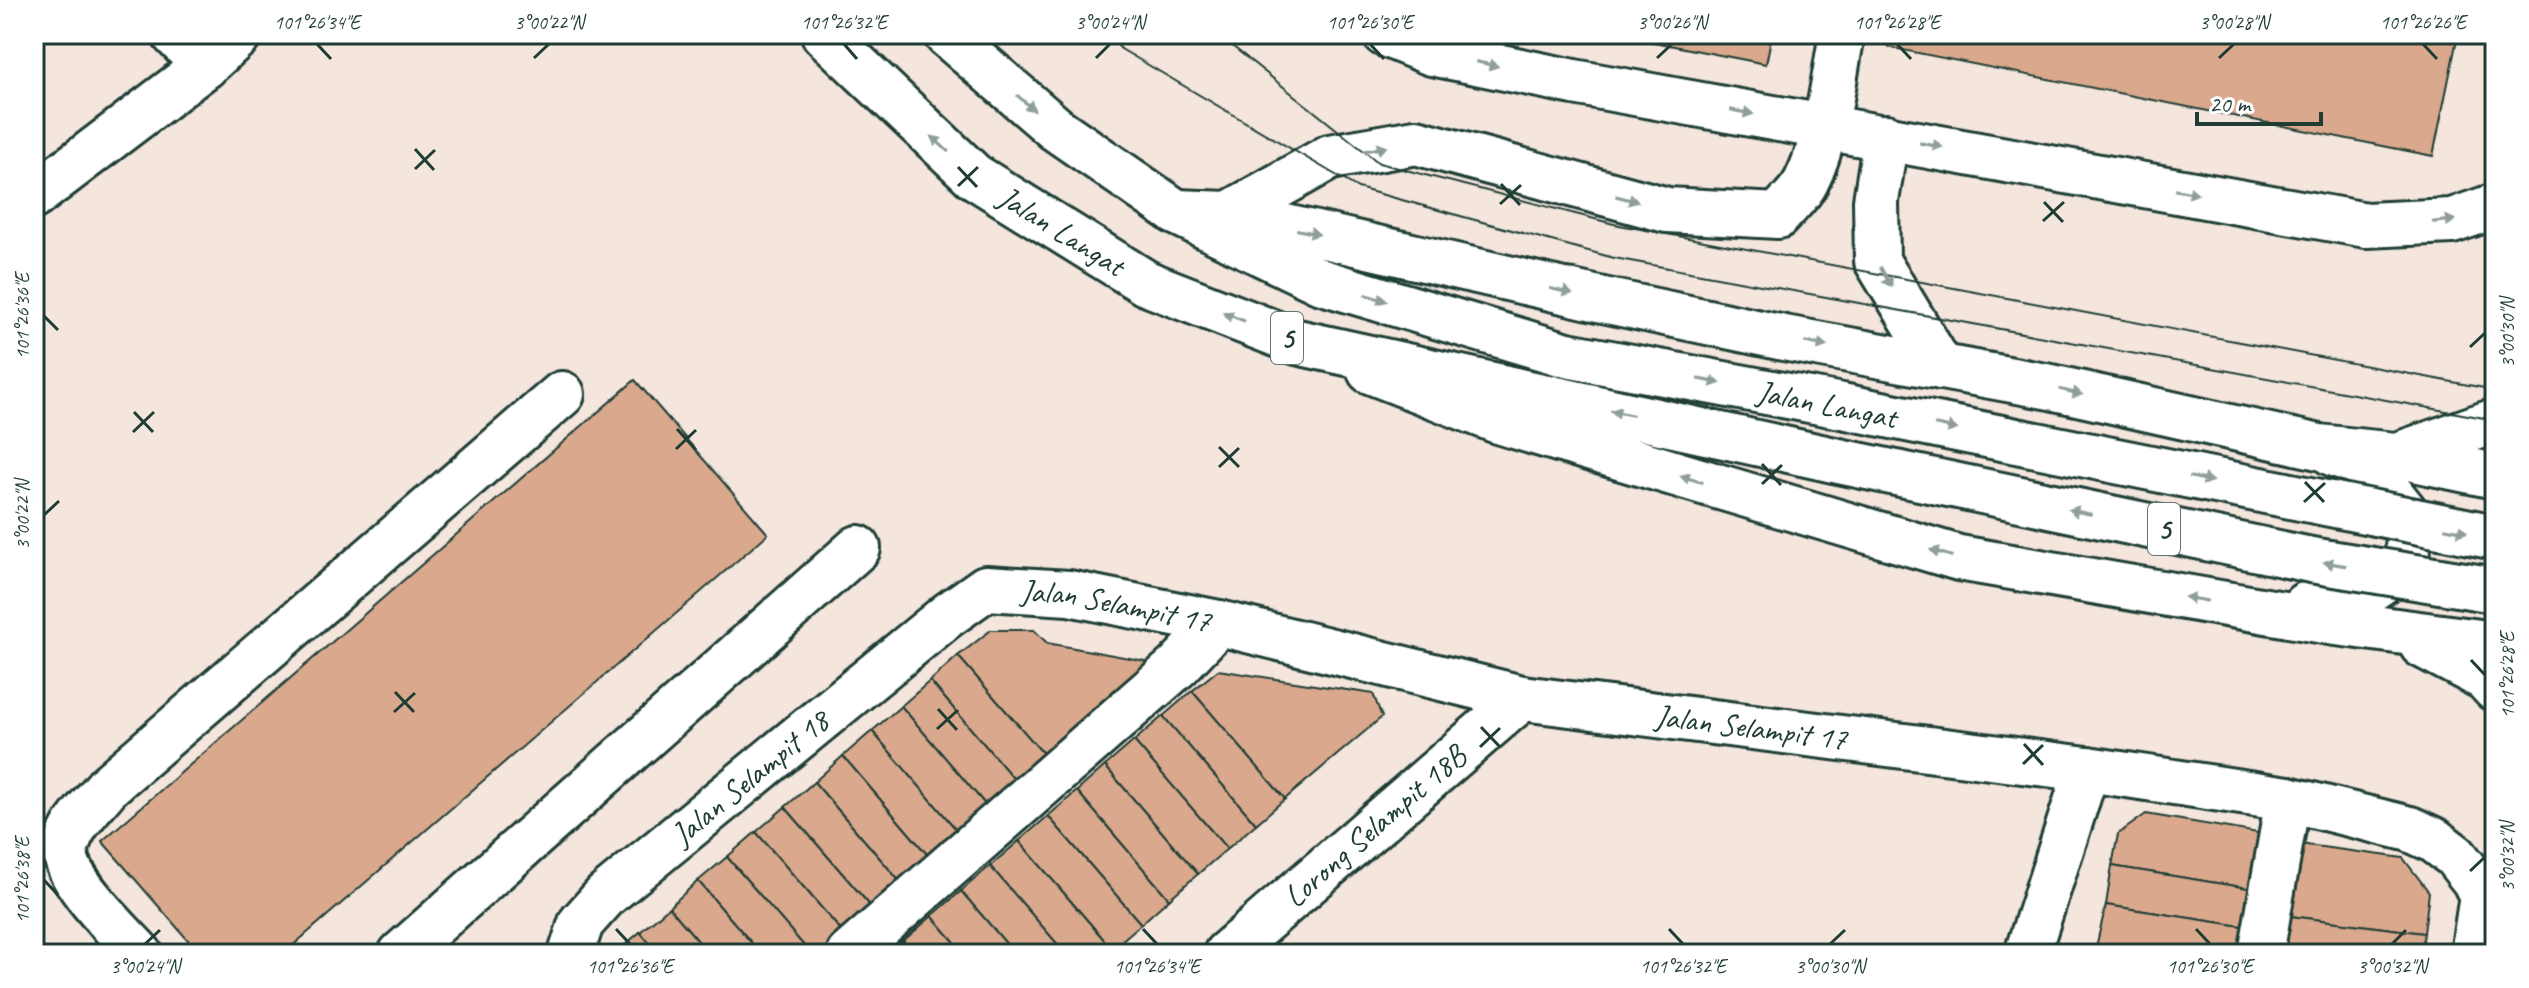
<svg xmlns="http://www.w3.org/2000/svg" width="2529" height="988" font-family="Caveat,sans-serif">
<rect width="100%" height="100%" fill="#f4e5dd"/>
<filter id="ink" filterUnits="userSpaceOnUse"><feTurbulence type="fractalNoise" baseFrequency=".0125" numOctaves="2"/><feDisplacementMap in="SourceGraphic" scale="16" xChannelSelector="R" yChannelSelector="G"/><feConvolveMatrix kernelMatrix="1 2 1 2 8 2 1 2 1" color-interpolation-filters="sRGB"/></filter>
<g filter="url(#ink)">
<g fill="#daa98d" stroke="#1f3d34" stroke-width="2">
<polygon points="1613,34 1772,34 1766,64"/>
<polygon points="1890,34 2458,34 2433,156 1888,47"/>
<polygon points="635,380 768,534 283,954 200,954 102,841"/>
<polygon points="991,630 1034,630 1047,643 1168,665 1053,765 958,656"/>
<polygon points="958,656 1053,765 1024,791 930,681"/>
<polygon points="1218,670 1373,694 1382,717 1285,799 1192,691"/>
<polygon points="930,681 1024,791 995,816 901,706"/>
<polygon points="1192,691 1285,799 1256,824 1163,716"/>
<polygon points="901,706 995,816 966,841 872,731"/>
<polygon points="1163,716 1256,824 1227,849 1134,741"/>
<polygon points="872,731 966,841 937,866 843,756"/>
<polygon points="1134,741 1227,849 1198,874 1105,766"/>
<polygon points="843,756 937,866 908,891 814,782"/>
<polygon points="1105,766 1198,874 1169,899 1077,791"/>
<polygon points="814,782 908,891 879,916 785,807"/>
<polygon points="1077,791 1169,899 1141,924 1048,816"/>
<polygon points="785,807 879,916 850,941 756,832"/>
<polygon points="2146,814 2264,834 2254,889 2112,866 2118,834"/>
<polygon points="1048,816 1141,924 1112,949 1019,841"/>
<polygon points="756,832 850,941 835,954 811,954 727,857"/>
<polygon points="1019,841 1112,949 1106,954 1066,954 990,866"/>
<polygon points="2292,843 2403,858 2429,892 2424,933 2282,915"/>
<polygon points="727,857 811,954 761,954 698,881"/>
<polygon points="990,866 1066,954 1015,954 961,891"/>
<polygon points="2112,866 2254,889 2248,927 2106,905"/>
<polygon points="698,881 761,954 709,954 669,907"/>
<polygon points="961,891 1015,954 965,954 932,916"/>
<polygon points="2106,905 2248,927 2243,954 2121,954 2096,947"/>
<polygon points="669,907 709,954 659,954 640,932"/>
<polygon points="2282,915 2424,933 2421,954 2277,952"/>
<polygon points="932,916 965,954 915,954 903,941"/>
<polygon points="640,932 659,954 618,954 618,951"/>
<polygon points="903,941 915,954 888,954"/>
</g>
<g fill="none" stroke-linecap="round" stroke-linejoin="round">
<g stroke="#1f3d34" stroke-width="50">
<g id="minor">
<polyline points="174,34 205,66"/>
<polyline points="1385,34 1432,53 1574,82 2366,225 2452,221 2495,206"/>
<polyline points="1886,137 1876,201 1877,261 1941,367"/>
<polyline points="34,196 205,66 240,34"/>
<path d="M1229 214 1330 157 1416 142 1667 210 1778 216C1787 205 1800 194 1806 182 1828 138 1833 82 1842 34"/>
<path d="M140 954C121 933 61 876 66 848 71 824 93 805 108 786L562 394"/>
<polyline points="401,954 858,548"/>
<path id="s1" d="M571 954 581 923 606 895 948 615 986 588 1069 593 1219 623 1522 698 2087 769 2288 799 2410 829 2434 840 2455 856 2474 880 2482 896 2473 954"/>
<polyline points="849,954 1178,666 1219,623"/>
<path id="s2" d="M1226 954 1522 698"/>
<polyline points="2027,954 2087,769"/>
<polyline points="2261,954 2288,799"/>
</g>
</g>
<g stroke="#1f3d34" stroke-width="50">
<g id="major">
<polyline points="1176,212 1229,214 1603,300 1784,338 2051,387 2319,447 2395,455 2495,476"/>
<polyline points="1370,371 1498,421 1959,558 2336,623 2495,644"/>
<polyline points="2397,455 2495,421"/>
<path d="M2305 605C2356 601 2371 595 2407 558L2409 537 2406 513 2379 479 2357 462 2332 453"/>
<polyline points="2422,645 2485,678 2495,689"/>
</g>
</g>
<g stroke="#1f3d34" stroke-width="50">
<g id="highway">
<path id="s3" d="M824 34 974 176 1146 283 1297 342 1834 460"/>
<polyline points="946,34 1056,129 1176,212 1319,281 1567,355 1842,406"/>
</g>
</g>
<use href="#minor" stroke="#fff" stroke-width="44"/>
<use href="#major" stroke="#fff" stroke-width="44"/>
<use href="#highway" stroke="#fff" stroke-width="44"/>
<g stroke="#1f3d34" stroke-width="2">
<polyline points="1107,34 1121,49 1358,188 1614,258 2495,420"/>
<polyline points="1217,34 1379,163 1614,224 2495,390"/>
</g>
<g stroke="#1f3d34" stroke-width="50" stroke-linecap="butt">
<g id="highway-bridge">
<polyline points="1842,406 2495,537"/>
<polyline points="1834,460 2311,560 2495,590"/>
</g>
</g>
<use href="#highway-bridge" stroke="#fff" stroke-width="44"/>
</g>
<defs><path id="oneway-solid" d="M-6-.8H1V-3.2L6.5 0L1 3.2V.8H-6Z" transform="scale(2)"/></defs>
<g fill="#8f9e9a">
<use href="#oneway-solid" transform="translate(1487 64) rotate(12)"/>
<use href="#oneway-solid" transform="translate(1026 103) rotate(41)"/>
<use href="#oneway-solid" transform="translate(1742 112) rotate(10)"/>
<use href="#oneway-solid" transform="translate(940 144) rotate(-137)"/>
<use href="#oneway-solid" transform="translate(1931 145) rotate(10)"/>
<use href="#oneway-solid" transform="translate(1375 149) rotate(-10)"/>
<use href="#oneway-solid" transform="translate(2187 192) rotate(10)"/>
<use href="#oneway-solid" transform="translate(1627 199) rotate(15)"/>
<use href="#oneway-solid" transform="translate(2444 221) rotate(-6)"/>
<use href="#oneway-solid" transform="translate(1308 232) rotate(12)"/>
<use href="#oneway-solid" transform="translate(1886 277) rotate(60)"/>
<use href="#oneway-solid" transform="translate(1561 291) rotate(13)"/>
<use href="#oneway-solid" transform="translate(1376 298) rotate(17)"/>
<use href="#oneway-solid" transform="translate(1234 317) rotate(-159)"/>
<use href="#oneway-solid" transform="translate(1816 344) rotate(10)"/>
<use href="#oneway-solid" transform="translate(1709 381) rotate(11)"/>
<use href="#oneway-solid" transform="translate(2071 392) rotate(13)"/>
<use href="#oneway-solid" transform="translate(1622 413) rotate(-168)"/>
<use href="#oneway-solid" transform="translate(1946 427) rotate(11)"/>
<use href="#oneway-solid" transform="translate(1691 479) rotate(-163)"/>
<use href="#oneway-solid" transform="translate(2201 479) rotate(11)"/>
<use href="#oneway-solid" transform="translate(2080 512) rotate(-168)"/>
<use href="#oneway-solid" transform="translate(2456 530) rotate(11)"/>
<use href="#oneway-solid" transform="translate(1941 553) rotate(-163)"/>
<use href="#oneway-solid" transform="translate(2335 564) rotate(-171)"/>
<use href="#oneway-solid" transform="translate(2196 599) rotate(-170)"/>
</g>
</g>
<path fill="none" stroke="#1f3d34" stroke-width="3" d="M317 44 331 59M844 44 857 59M1370 44 1384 59M1897 44 1911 59M2423 44 2437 59M534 58 549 44M1096 58 1110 44M1657 58 1672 44M2219 58 2234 44M415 149 434 170M958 167 977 187M415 169 435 150M1501 184 1520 205M958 186 978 167M2044 202 2063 222M1500 204 1521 185M2043 221 2064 202M44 316 58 330M2470 347 2485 333M134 412 153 432M677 429 696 450M133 432 154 412M1219 447 1239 467M676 449 696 430M1762 464 1781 485M1219 467 1239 448M2305 482 2324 502M1762 484 1782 465M2304 502 2325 483M44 515 59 501M2471 660 2485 675M395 692 414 712M938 709 957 730M394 712 415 693M1481 727 1500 747M937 729 958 710M2024 744 2043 765M1480 747 1500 728M2023 764 2043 745M2470 871 2485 857M44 880 58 895M616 929 630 944M1143 929 1157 944M1669 929 1683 944M2196 929 2210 944M145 944 160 930M1830 944 1845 930M2392 944 2406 930"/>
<g text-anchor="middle" stroke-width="6" stroke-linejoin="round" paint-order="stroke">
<g fill="#fff" stroke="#627771" stroke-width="2">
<rect x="1271" y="312" width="32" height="52" rx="6"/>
<rect x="2148" y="503" width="32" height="52" rx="6"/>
</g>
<g font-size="30" font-weight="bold" fill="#1f3d34">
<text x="1287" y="348">5</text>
<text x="2164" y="539">5</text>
</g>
<g font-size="32" fill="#1f3d34" stroke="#fff">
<text dy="11" stroke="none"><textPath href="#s3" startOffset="310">Jalan Langat</textPath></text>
<text transform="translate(1827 404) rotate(11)" y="11">Jalan Langat</text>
<text dy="11" stroke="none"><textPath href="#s1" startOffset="690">Jalan Selampit 17</textPath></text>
<text dy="11" stroke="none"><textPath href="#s1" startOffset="1338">Jalan Selampit 17</textPath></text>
<text dy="11" stroke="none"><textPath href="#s1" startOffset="256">Jalan Selampit 18</textPath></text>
<text dy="11" stroke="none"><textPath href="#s2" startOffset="196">Lorong Selampit 18B</textPath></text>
</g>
</g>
<rect width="2529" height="988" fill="none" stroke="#fff" stroke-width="88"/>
<path d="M2197 112v12h124v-12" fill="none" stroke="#1f3d34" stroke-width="4"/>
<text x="2209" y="112" font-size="24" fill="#1f3d34" stroke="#ffffff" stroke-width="6" paint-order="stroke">20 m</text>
<rect x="44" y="44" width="2441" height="900" fill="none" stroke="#1f3d34" stroke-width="3"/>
<g font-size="20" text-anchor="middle" fill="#1f3d34">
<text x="317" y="29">101°26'34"E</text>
<text x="549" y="29">3°00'22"N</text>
<text x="844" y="29">101°26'32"E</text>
<text x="1110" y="29">3°00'24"N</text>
<text x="1370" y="29">101°26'30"E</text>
<text x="1672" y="29">3°00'26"N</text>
<text x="1897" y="29">101°26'28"E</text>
<text x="2234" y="29">3°00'28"N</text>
<text x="2423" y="29">101°26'26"E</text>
<text transform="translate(22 316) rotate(-90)" y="7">101°26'36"E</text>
<text transform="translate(2507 333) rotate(-90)" y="7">3°00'30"N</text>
<text transform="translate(22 515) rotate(-90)" y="7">3°00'22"N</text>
<text transform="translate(2507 675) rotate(-90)" y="7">101°26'28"E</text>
<text transform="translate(2507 857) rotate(-90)" y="7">3°00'32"N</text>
<text transform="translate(22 880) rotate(-90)" y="7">101°26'38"E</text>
<text x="145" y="973">3°00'24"N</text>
<text x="630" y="973">101°26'36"E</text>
<text x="1157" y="973">101°26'34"E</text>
<text x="1683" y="973">101°26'32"E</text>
<text x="1830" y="973">3°00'30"N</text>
<text x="2210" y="973">101°26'30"E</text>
<text x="2392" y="973">3°00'32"N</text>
</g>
</svg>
